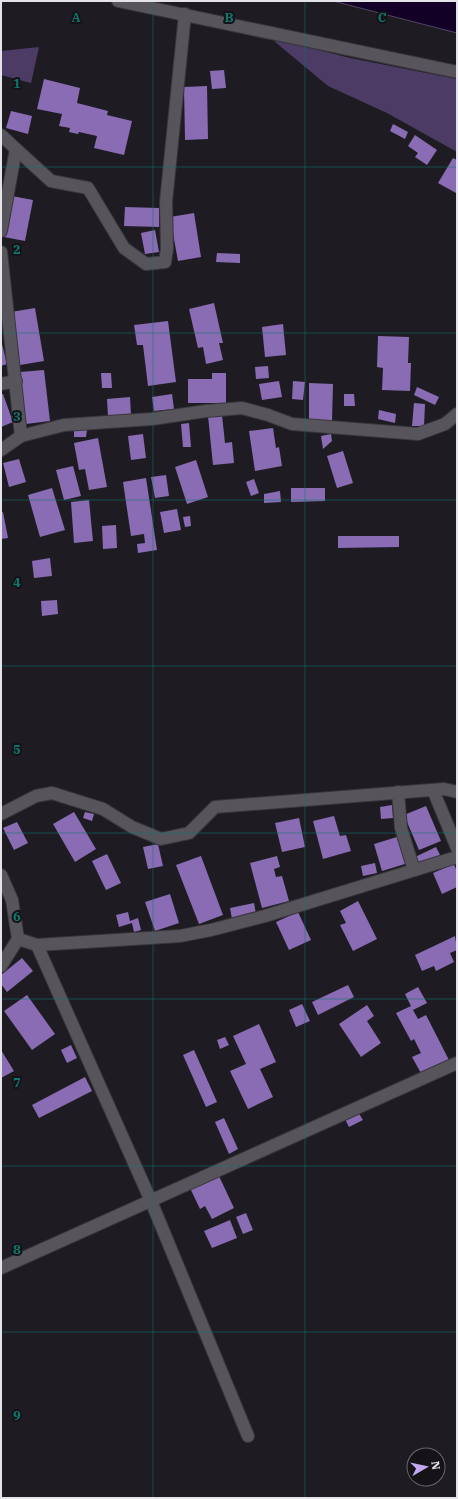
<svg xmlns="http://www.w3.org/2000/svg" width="458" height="1499" font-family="'IBM Plex Serif',serif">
<rect width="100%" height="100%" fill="#1e1c22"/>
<g fill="#4c3c65">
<polygon points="275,39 350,58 457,79 457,152 387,113 328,86 274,41"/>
<polygon points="39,47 31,83 1,75 1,51"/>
</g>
<polygon fill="#120027" stroke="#514461" points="333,1 457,1 457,33"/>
<g fill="#896cb3">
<polygon points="224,70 226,88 212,89 210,71"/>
<polygon points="44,79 80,88 77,103 108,111 107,115 132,121 124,155 94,148 97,136 79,132 78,134 69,132 70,128 59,126 62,114 37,109"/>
<polygon points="207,86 208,139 185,140 184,87"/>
<polygon points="11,111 32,116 28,134 6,128"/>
<polygon points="393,124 408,132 405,139 390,131"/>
<polygon points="415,135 437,150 427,165 415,157 418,153 408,146"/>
<polygon points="453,158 457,160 456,193 438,183"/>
<polygon points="12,196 33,200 25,241 4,237"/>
<polygon points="125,207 159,208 159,227 124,226"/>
<polygon points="194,213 201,257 178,261 170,217"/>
<polygon points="155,230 159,252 145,254 141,233"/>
<polygon points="217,253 240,254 240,263 216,262"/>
<polygon points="214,303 223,343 219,343 223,360 206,364 203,347 198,348 189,309"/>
<polygon points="35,308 44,361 20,365 11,312"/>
<polygon points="168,321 176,382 148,386 143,345 137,345 134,325"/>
<polygon points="283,324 286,355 265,357 262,327"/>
<polygon points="378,336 409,337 408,363 411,363 410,391 382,390 383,368 377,367"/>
<polygon points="1,340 7,364 1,366"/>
<polygon points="268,366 269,378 256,379 255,367"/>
<polygon points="44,370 50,421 26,424 20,372"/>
<polygon points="101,373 111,373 112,388 102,388"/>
<polygon points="212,373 226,373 226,403 188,403 188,379 212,379"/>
<polygon points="279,381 282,397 262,400 259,384"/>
<polygon points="293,381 305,382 303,400 292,399"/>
<polygon points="309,383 333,384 332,421 309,421"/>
<polygon points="417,387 439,397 435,405 414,395"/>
<polygon points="1,394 3,394 13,422 1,427"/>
<polygon points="172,394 174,409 154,411 152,397"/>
<polygon points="344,394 354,394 355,406 344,406"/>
<polygon points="130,397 131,416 108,417 107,399"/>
<polygon points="414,403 425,404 424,426 412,426"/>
<polygon points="379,410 396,414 395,423 378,419"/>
<polygon points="222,415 225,443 232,442 234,463 213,465 208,416"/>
<polygon points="189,423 191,447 183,447 181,424"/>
<polygon points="273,428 276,448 279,447 282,466 255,471 249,431"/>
<polygon points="74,430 87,430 86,437 74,437"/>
<polygon points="143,434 146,458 131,460 128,436"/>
<polygon points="331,434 332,441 323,449 321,436"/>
<polygon points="98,438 107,487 89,490 85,469 79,470 74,443"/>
<polygon points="343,451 353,483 337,488 327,456"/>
<polygon points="19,459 26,482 9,487 3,463"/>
<polygon points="196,460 208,497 187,504 175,467"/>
<polygon points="73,466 81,496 64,500 56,470"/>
<polygon points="166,475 169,496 155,498 151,477"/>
<polygon points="146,478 157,550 138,553 137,544 145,543 144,534 131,536 123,482"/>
<polygon points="254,479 259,493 251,496 246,482"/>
<polygon points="52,488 65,530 40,537 28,495"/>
<polygon points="291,488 325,488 325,501 291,502"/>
<polygon points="280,491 281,502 264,503 264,494"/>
<polygon points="89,500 93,541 74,543 71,502"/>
<polygon points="177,509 181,530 164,533 160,512"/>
<polygon points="3,512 8,538 1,539 1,513"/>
<polygon points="190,516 191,526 185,527 183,517"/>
<polygon points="116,525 117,548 103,549 102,526"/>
<polygon points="338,536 399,536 399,547 338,548"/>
<polygon points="50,558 52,576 34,578 32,561"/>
<polygon points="57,600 58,614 42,616 41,601"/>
<polygon points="392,805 393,818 381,819 380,807"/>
<polygon points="426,806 441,841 419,850 404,815"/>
<polygon points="74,812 96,849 75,862 53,824"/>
<polygon points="85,812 94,814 92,821 83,818"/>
<polygon points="334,816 340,836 346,835 351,851 323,859 313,821"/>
<polygon points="299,818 305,847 282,852 275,823"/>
<polygon points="17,822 28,843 14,850 3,828"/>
<polygon points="397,837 405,864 382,871 374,844"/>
<polygon points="158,844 163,866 148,869 143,847"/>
<polygon points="436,847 440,855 418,864 415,857"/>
<polygon points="107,854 121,883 106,890 92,861"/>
<polygon points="201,856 223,915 199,924 176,865"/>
<polygon points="277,856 280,867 274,869 276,877 282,876 289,901 262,908 250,863"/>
<polygon points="375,863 377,873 363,876 361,866"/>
<polygon points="454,864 457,872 457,887 442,894 433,873"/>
<polygon points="170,894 179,923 155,931 145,902"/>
<polygon points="358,901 377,939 353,951 340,925 346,923 340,911"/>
<polygon points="254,903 256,914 232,919 230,908"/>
<polygon points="128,912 130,921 138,918 141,930 134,932 132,923 119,927 116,915"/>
<polygon points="298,912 311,940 289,950 276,922"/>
<polygon points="455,936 457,950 450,953 454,962 436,971 434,966 422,971 415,955"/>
<polygon points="22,958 33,971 7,992 1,984 1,975"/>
<polygon points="348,985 354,997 318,1015 312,1002"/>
<polygon points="418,987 427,1003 413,1010 418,1019 426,1015 449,1060 422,1075 412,1057 421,1053 414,1039 411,1041 396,1013 411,1006 405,994"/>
<polygon points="27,995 55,1034 32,1050 4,1011"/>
<polygon points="302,1004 310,1021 296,1027 289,1010"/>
<polygon points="367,1005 374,1016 367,1021 381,1043 361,1057 339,1024"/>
<polygon points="259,1024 276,1062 260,1069 273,1097 248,1109 230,1071 246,1064 233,1036"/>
<polygon points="225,1037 229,1045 220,1049 217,1040"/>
<polygon points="71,1045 77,1058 67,1063 61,1050"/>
<polygon points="1,1050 14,1071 1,1078"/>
<polygon points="194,1050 217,1102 206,1107 183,1055"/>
<polygon points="85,1077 92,1091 39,1118 32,1105"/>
<polygon points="358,1112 363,1120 349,1127 345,1119"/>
<polygon points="224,1118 238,1149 229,1154 215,1122"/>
<polygon points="218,1174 234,1208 212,1219 205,1206 200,1209 190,1188"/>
<polygon points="246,1213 253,1230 243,1234 236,1217"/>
<polygon points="230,1220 237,1238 212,1248 204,1231"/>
</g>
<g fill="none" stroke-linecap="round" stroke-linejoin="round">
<g stroke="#38373b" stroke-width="14">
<g id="minor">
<polyline points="118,1 457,72"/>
<polyline points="1,135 16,149 1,231"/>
<polyline points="16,149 51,181 88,188 124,248 146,264 165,262 167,249 166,202 185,14"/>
<polyline points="1,252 21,436"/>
<polyline points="1,384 16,381"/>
<polyline points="1,450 21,436 64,425 152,419 206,411 242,408 268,415 292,424 418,434 445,424 457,414"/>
<polyline points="433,790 457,848"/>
<polyline points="398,792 401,828 414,870"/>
<polyline points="1,814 36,796 52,793 103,809 132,827 161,839 189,833 215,807 444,789 457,792"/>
<polyline points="1,875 12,900 18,939 1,966"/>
<polyline points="18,939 37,945 180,936 211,930 265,916 457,857"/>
<polyline points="37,945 151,1201 248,1436"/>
<polyline points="1,1268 457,1063"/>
</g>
</g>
<use href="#minor" stroke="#57555b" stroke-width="12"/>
</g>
<path fill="none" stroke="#0f766e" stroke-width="1" stroke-opacity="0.55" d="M153 1V1498M305 1V1498M1 167H457M1 333H457M1 500H457M1 666H457M1 833H457M1 999H457M1 1166H457M1 1332H457"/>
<g font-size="13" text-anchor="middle" font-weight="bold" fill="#0f766e" stroke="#151318" stroke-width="4" stroke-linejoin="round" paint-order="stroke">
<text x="76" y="22">A</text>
<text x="229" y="22">B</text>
<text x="382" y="22">C</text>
<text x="17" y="88">1</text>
<text x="17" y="254">2</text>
<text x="17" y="421">3</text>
<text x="17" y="587">4</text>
<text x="17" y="754">5</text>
<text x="17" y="921">6</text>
<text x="17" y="1087">7</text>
<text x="17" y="1254">8</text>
<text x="17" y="1420">9</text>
</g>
<rect width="458" height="1499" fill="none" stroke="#e4e3e7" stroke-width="4"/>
<g transform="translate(426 1467) rotate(81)"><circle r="19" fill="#151318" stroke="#68666b"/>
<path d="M0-3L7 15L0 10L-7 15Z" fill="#c4a7f1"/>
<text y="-6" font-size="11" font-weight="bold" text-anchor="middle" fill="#e4e3e7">N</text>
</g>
</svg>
